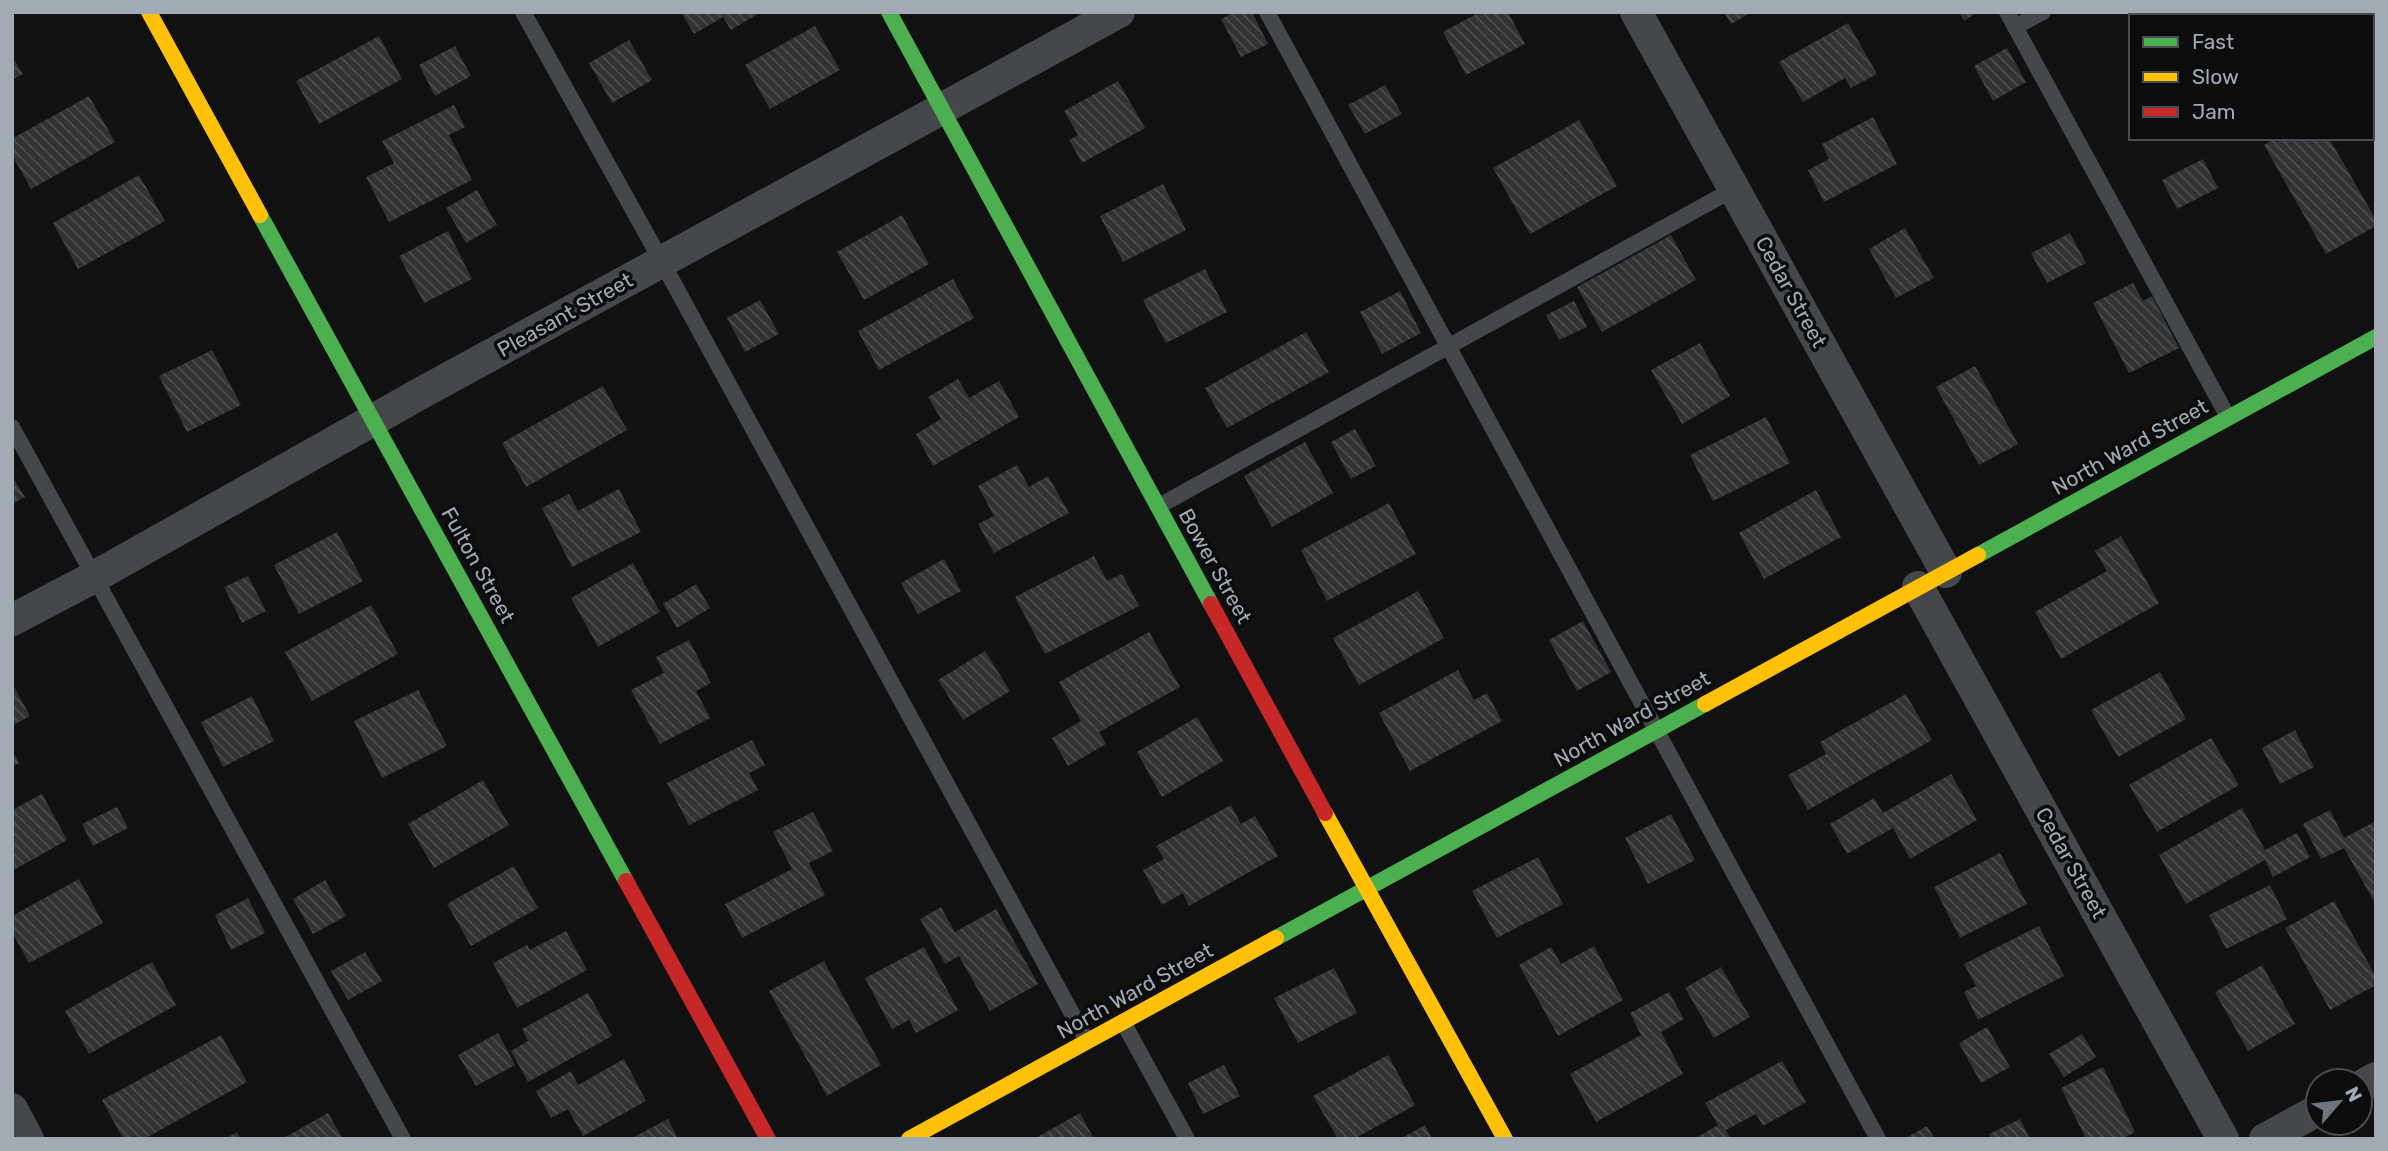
<svg xmlns="http://www.w3.org/2000/svg" width="2388" height="1151" font-family="Rubik,sans-serif">
<defs>
<pattern id="building-back-hatch" width="6" height="6" patternUnits="userSpaceOnUse" patternTransform="scale(1.75)"><rect width="6" height="6" fill="#313234"/><path d="M-1 5l2 2M0 0l6 6M5-1l2 2" fill="none" stroke="#4c4d4f"/></pattern>
</defs>
<rect width="100%" height="100%" fill="#111112"/>
<g fill="url(#building-back-hatch)">
<polygon points="681,12 761,12 731,30 723,17 694,34"/>
<polygon points="1234,12 1252,12 1268,44 1241,57 1221,19"/>
<polygon points="1480,12 1508,12 1525,44 1466,75 1443,32"/>
<polygon points="1724,12 1752,12 1731,24"/>
<polygon points="1959,12 1978,12 1964,21"/>
<polygon points="2128,12 2222,12 2216,16 2130,16"/>
<polygon points="1848,23 1877,74 1851,88 1845,78 1803,102 1779,62"/>
<polygon points="815,26 840,70 770,109 745,65"/>
<polygon points="379,36 402,79 319,124 296,81"/>
<polygon points="629,40 652,80 612,103 589,63"/>
<polygon points="455,46 471,76 435,96 419,65"/>
<polygon points="2007,48 2026,82 1993,101 1974,66"/>
<polygon points="12,56 23,74 12,80"/>
<polygon points="1118,81 1145,128 1082,163 1069,140 1078,135 1064,111"/>
<polygon points="1385,85 1402,114 1365,134 1348,105"/>
<polygon points="89,96 115,142 31,189 12,155 12,131 15,137"/>
<polygon points="454,105 465,127 449,135 472,180 389,222 366,177 394,163 382,141"/>
<polygon points="1873,117 1897,164 1824,202 1808,170 1829,159 1822,144"/>
<polygon points="1579,120 1617,186 1530,234 1493,168"/>
<polygon points="2276,138 2329,138 2376,220 2376,226 2326,254 2264,145"/>
<polygon points="2203,159 2218,188 2177,209 2162,180"/>
<polygon points="139,175 165,221 78,269 53,223"/>
<polygon points="1163,184 1186,230 1123,262 1100,216"/>
<polygon points="477,190 497,225 466,243 446,208"/>
<polygon points="902,215 929,264 864,300 837,252"/>
<polygon points="1905,228 1934,278 1896,298 1869,249"/>
<polygon points="448,231 472,279 424,303 399,256"/>
<polygon points="2070,233 2086,263 2047,283 2031,253"/>
<polygon points="1671,235 1696,280 1602,332 1577,287"/>
<polygon points="1205,269 1227,312 1166,343 1143,300"/>
<polygon points="953,279 974,318 879,370 858,331"/>
<polygon points="2133,283 2143,301 2152,296 2179,348 2129,373 2093,303"/>
<polygon points="1400,291 1421,333 1382,354 1360,312"/>
<polygon points="760,300 779,334 745,352 727,318"/>
<polygon points="1574,301 1587,327 1559,340 1546,315"/>
<polygon points="1306,332 1329,372 1227,428 1205,388"/>
<polygon points="1700,343 1730,396 1682,424 1651,370"/>
<polygon points="212,350 241,405 187,432 159,376"/>
<polygon points="1975,366 2018,444 1979,465 1936,387"/>
<polygon points="958,379 969,398 999,381 1019,417 933,466 916,434 941,419 928,397"/>
<polygon points="603,386 627,430 526,487 502,443"/>
<polygon points="1766,417 1790,463 1713,501 1690,455"/>
<polygon points="1355,429 1376,466 1351,479 1331,442"/>
<polygon points="1305,442 1333,493 1272,527 1244,476"/>
<polygon points="1017,465 1029,487 1048,476 1069,513 994,553 978,524 994,516 978,486"/>
<polygon points="12,476 25,497 12,504"/>
<polygon points="619,489 641,532 572,567 542,508 569,494 578,511"/>
<polygon points="1816,490 1841,537 1764,579 1739,533"/>
<polygon points="1389,503 1416,554 1327,601 1301,550"/>
<polygon points="337,532 363,581 299,614 274,565"/>
<polygon points="2121,536 2159,603 2061,659 2035,612 2107,571 2095,551"/>
<polygon points="1094,556 1107,581 1122,574 1139,606 1045,654 1015,597"/>
<polygon points="944,559 961,591 918,614 901,583"/>
<polygon points="633,563 660,612 598,647 571,598"/>
<polygon points="248,576 266,611 242,623 224,587"/>
<polygon points="696,584 710,608 677,628 663,604"/>
<polygon points="1418,591 1444,638 1359,685 1333,638"/>
<polygon points="371,605 398,654 312,701 285,652"/>
<polygon points="1583,621 1611,672 1577,691 1549,640"/>
<polygon points="1149,632 1180,687 1099,732 1106,744 1068,766 1052,738 1081,721 1059,682"/>
<polygon points="689,640 711,683 696,691 710,718 660,744 631,690 664,673 656,657"/>
<polygon points="985,651 1010,691 963,720 938,680"/>
<polygon points="1458,670 1474,700 1487,693 1502,721 1410,771 1379,713"/>
<polygon points="2160,672 2186,719 2118,757 2091,710"/>
<polygon points="12,683 30,716 12,726"/>
<polygon points="418,690 447,746 382,778 354,721"/>
<polygon points="1906,694 1932,740 1808,810 1788,775 1826,754 1820,742"/>
<polygon points="252,696 274,741 223,767 201,722"/>
<polygon points="1197,717 1223,761 1162,797 1137,752"/>
<polygon points="2295,730 2314,767 2280,784 2262,748"/>
<polygon points="2211,738 2239,785 2157,832 2129,785"/>
<polygon points="752,740 765,765 749,773 758,790 689,825 667,783"/>
<polygon points="12,750 19,763 12,767"/>
<polygon points="1951,774 1977,820 1910,859 1893,828 1847,854 1830,824 1874,798 1883,813"/>
<polygon points="483,780 509,825 434,868 408,824"/>
<polygon points="42,794 67,840 12,871 12,810"/>
<polygon points="1231,805 1241,824 1255,816 1278,856 1189,906 1183,893 1162,905 1143,870 1164,859 1156,846"/>
<polygon points="117,807 128,828 93,846 82,824"/>
<polygon points="2242,808 2265,850 2297,833 2310,857 2273,877 2265,860 2186,904 2159,855"/>
<polygon points="2330,810 2344,838 2376,821 2376,905 2344,848 2321,859 2303,824"/>
<polygon points="813,812 833,851 809,863 825,895 742,938 725,904 792,869 773,832"/>
<polygon points="1671,814 1695,860 1648,884 1625,838"/>
<polygon points="2000,853 2027,904 1960,938 1934,887"/>
<polygon points="1538,857 1563,904 1497,938 1472,891"/>
<polygon points="514,866 538,908 471,946 447,904"/>
<polygon points="79,879 103,923 29,963 12,932 12,916"/>
<polygon points="325,880 346,916 313,934 293,899"/>
<polygon points="2270,885 2287,919 2226,949 2209,915"/>
<polygon points="248,898 265,933 231,950 215,915"/>
<polygon points="2334,901 2376,977 2376,985 2330,1010 2285,928"/>
<polygon points="941,907 955,932 996,909 1038,984 990,1011 959,956 945,964 920,919"/>
<polygon points="2039,926 2064,976 1978,1020 1964,992 1976,986 1964,964"/>
<polygon points="566,931 587,970 517,1008 493,963 527,945 530,950"/>
<polygon points="1594,946 1623,1000 1558,1036 1519,965 1551,947 1561,964"/>
<polygon points="924,947 958,1010 916,1033 909,1020 892,1029 865,978"/>
<polygon points="365,952 382,981 348,1000 331,971"/>
<polygon points="824,961 881,1065 827,1096 769,991"/>
<polygon points="152,962 176,1005 89,1054 65,1011"/>
<polygon points="2262,965 2295,1024 2248,1051 2215,992"/>
<polygon points="1721,967 1750,1017 1714,1038 1685,988"/>
<polygon points="1334,968 1357,1013 1298,1043 1274,998"/>
<polygon points="1669,992 1684,1019 1661,1032 1683,1074 1596,1122 1570,1074 1641,1035 1630,1013"/>
<polygon points="588,993 612,1036 528,1082 511,1051 528,1041 522,1029"/>
<polygon points="1987,1027 2010,1067 1981,1083 1959,1043"/>
<polygon points="498,1033 515,1065 476,1086 458,1055"/>
<polygon points="2082,1034 2096,1057 2064,1077 2049,1054"/>
<polygon points="221,1035 247,1082 144,1139 123,1139 102,1100"/>
<polygon points="1388,1055 1415,1105 1354,1139 1338,1139 1313,1096"/>
<polygon points="624,1059 646,1101 583,1136 568,1109 551,1118 536,1091 571,1071 578,1085"/>
<polygon points="1782,1061 1806,1102 1763,1126 1756,1114 1726,1130 1731,1139 1694,1139 1718,1125 1705,1103"/>
<polygon points="1224,1065 1240,1096 1203,1114 1188,1083"/>
<polygon points="2103,1067 2135,1132 2122,1139 2086,1139 2061,1088"/>
<polygon points="328,1113 343,1139 282,1139"/>
<polygon points="1080,1113 1094,1139 1034,1139"/>
<polygon points="668,1119 678,1139 630,1139"/>
<polygon points="2020,1119 2030,1139 1991,1139 1989,1134"/>
<polygon points="1425,1125 1432,1139 1400,1139"/>
<polygon points="1927,1126 1935,1139 1904,1139"/>
<polygon points="237,1132 241,1139 225,1139"/>
</g>
<g fill="none" stroke-linecap="round" stroke-linejoin="round">
<g stroke="#45484b" stroke-width="16">
<polyline points="523,12 662,262 1087,1041"/>
<polyline points="1267,12 1878,1139"/>
<polyline points="2007,12 2228,417"/>
<polyline points="2015,27 2043,12"/>
<polyline points="12,427 403,1139"/>
<polyline points="1159,506 1734,189"/>
<polyline points="1123,1022 1187,1139"/>
</g>
<g stroke="#45484b" stroke-width="32">
<polyline points="1636,12 1946,572"/>
<polyline points="1918,587 2223,1139"/>
<polyline points="12,620 94,577 423,392 1119,12"/>
<polyline points="2360,1087 2376,1078"/>
<polyline points="12,1109 28,1139"/>
<polyline points="2265,1139 2318,1110"/>
</g>
<g stroke="#4caf50" stroke-width="16">
<polyline points="889,12 1211,604"/>
<polyline points="260,215 626,881"/>
<polyline points="1978,555 2376,337"/>
<polyline points="1276,938 1705,704"/>
</g>
<g stroke="#ffc107" stroke-width="16">
<polyline points="149,12 260,215"/>
<polyline points="1705,704 1978,555"/>
<polyline points="1325,813 1505,1139"/>
<polyline points="909,1139 1276,938"/>
</g>
<g stroke="#c62828" stroke-width="16">
<polyline points="1211,604 1325,813"/>
<polyline points="626,881 768,1139"/>
</g>
</g>
<g text-anchor="middle" stroke-width="7" stroke-linejoin="round" paint-order="stroke">
<g font-size="21" fill="#a0abb5" stroke="#0c0c0d">
<text transform="translate(1791 292) rotate(61)" y="7">Cedar Street</text>
<text transform="translate(565 315) rotate(-29)" y="7">Pleasant Street</text>
<text transform="translate(2130 447) rotate(-29)" y="7">North Ward Street</text>
<text transform="translate(478 565) rotate(61)" y="7">Fulton Street</text>
<text transform="translate(1215 566) rotate(61)" y="7">Bower Street</text>
<text transform="translate(1632 719) rotate(-29)" y="7">North Ward Street</text>
<text transform="translate(2071 863) rotate(61)" y="7">Cedar Street</text>
<text transform="translate(1135 991) rotate(-29)" y="7">North Ward Street</text>
</g>
</g>
<rect width="2388" height="1151" fill="none" stroke="#a0abb5" stroke-width="28"/>
<rect x="2129" y="14" width="245" height="126" fill="#0c0c0d" stroke="#474c50" stroke-width="2"/>
<rect x="2143" y="37" width="35" height="10" fill="#4caf50" stroke="#474c50" stroke-width="2"/>
<text x="2192" y="49" font-size="21" fill="#a0abb5">Fast</text>
<rect x="2143" y="72" width="35" height="10" fill="#ffc107" stroke="#474c50" stroke-width="2"/>
<text x="2192" y="84" font-size="21" fill="#a0abb5">Slow</text>
<rect x="2143" y="107" width="35" height="10" fill="#c62828" stroke="#474c50" stroke-width="2"/>
<text x="2192" y="119" font-size="21" fill="#a0abb5">Jam</text>
<g transform="translate(2339 1102) rotate(62)"><circle r="33" fill="#0c0c0d" stroke="#474c50" stroke-width="2"/>
<path d="M0-5L12 26L0 18L-12 26Z" fill="#6e757c"/>
<text y="-10" font-size="19" font-weight="bold" text-anchor="middle" fill="#a0abb5">N</text>
</g>
</svg>
